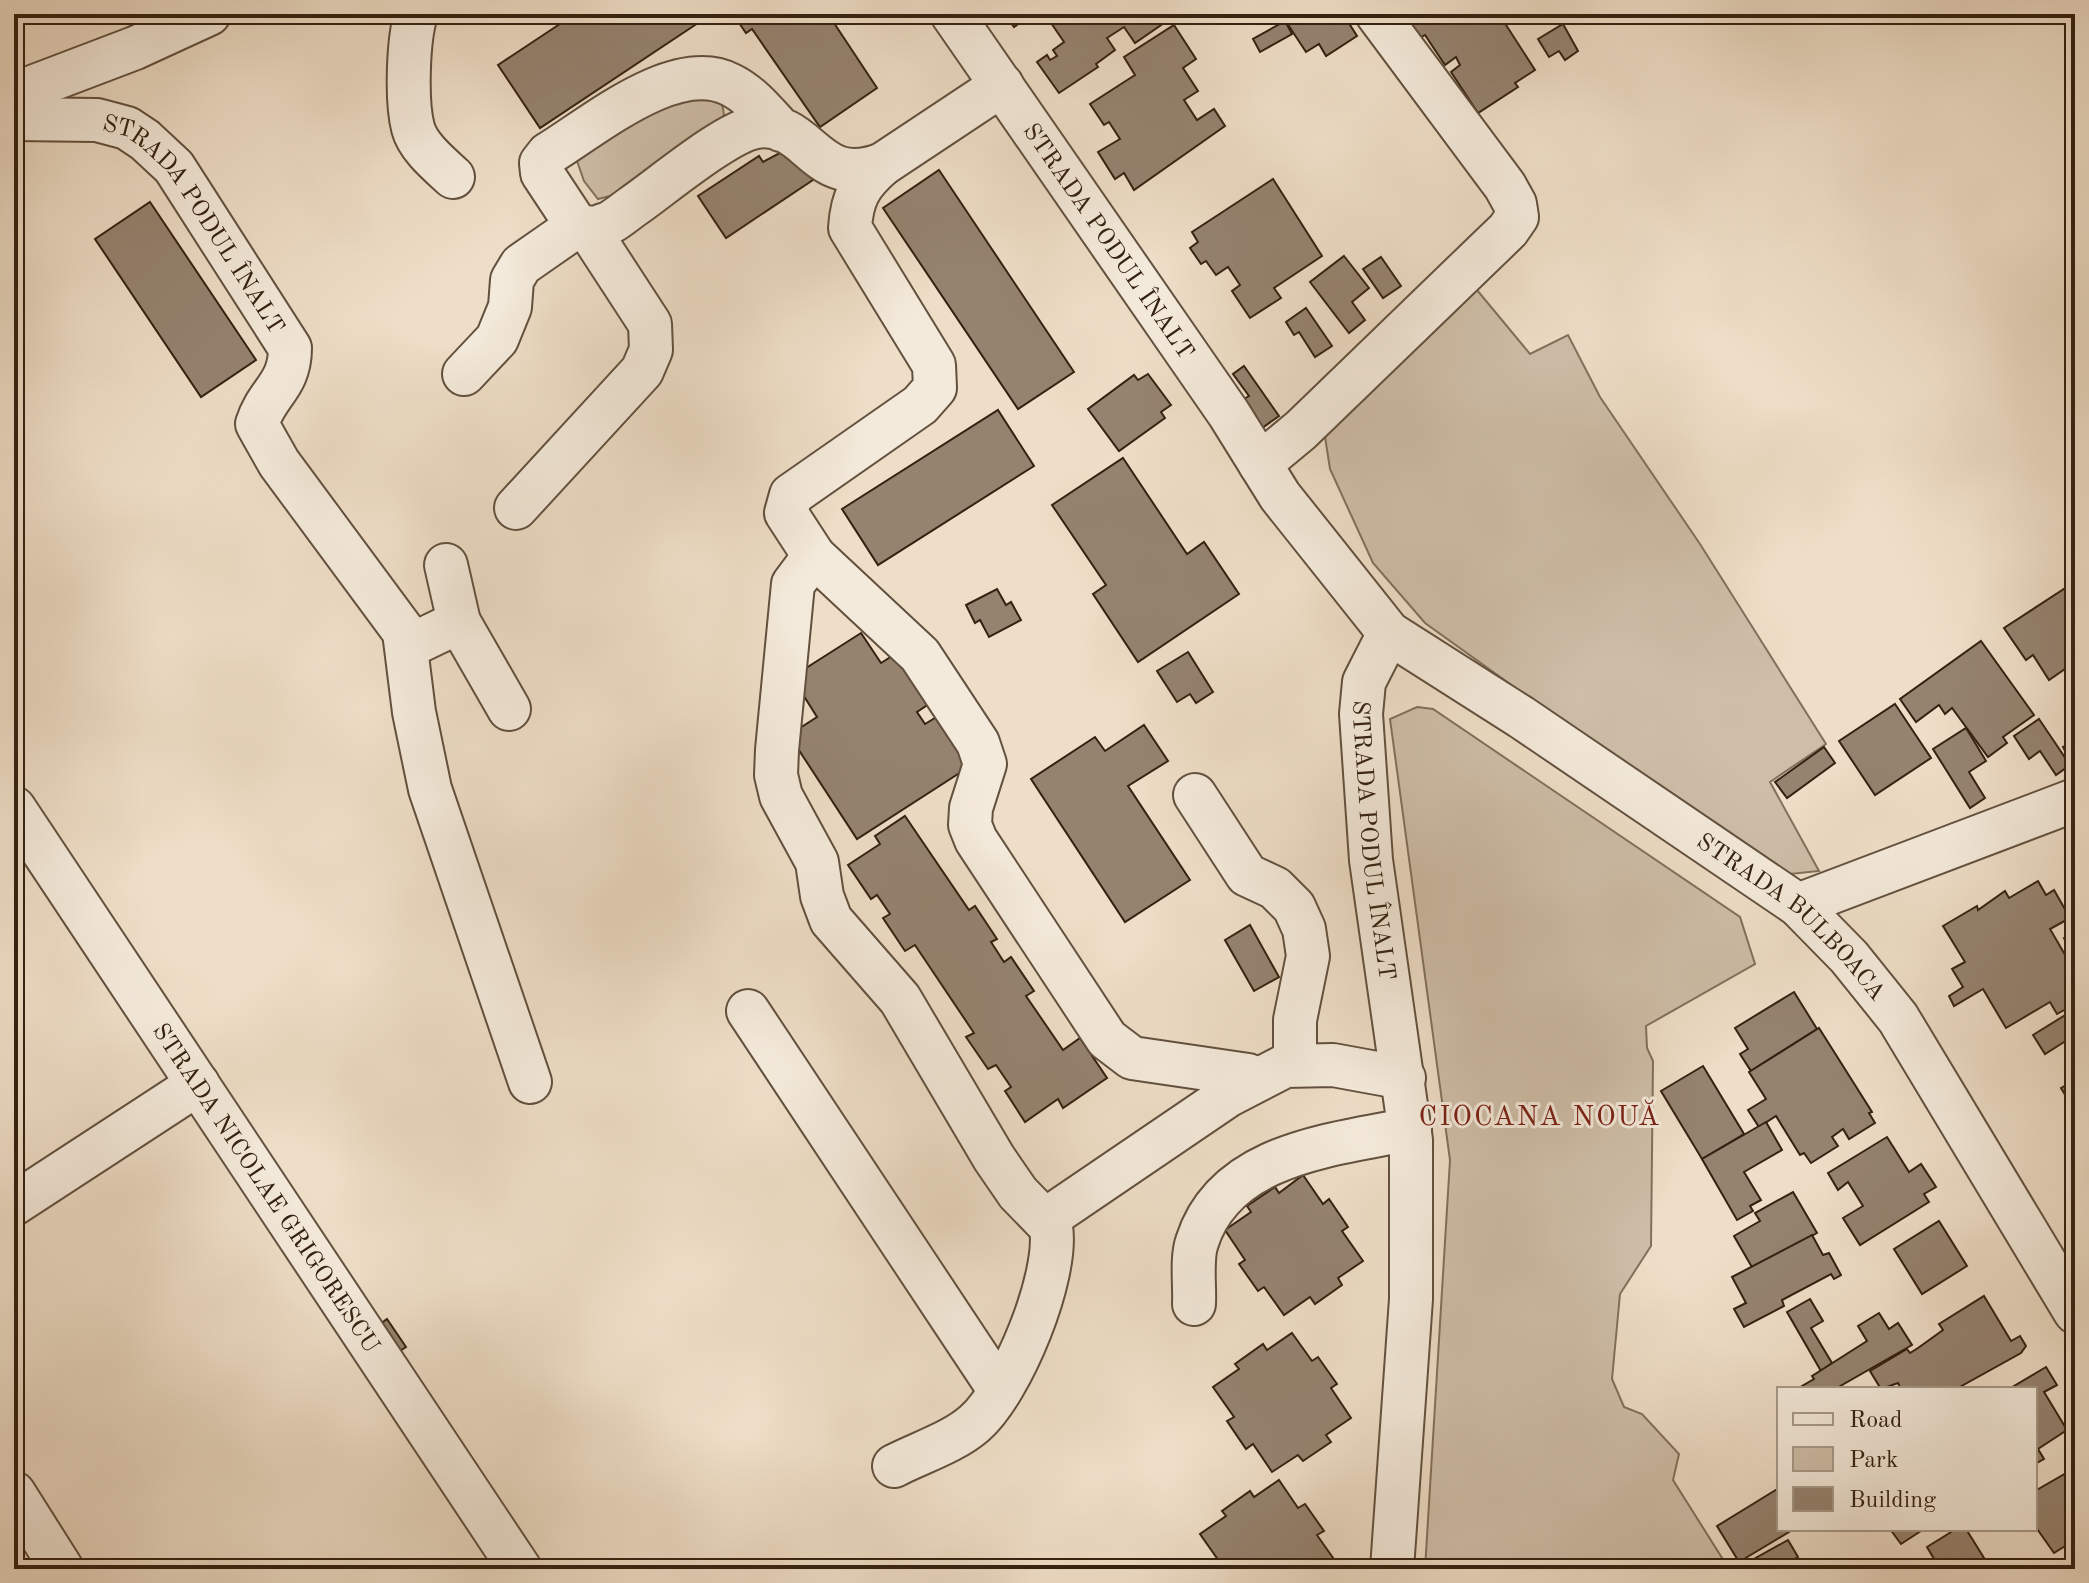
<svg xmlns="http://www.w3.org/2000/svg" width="2089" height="1583" font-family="'Old Standard TT',serif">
<rect width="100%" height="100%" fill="#eedec7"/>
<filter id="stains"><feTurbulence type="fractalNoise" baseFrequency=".0025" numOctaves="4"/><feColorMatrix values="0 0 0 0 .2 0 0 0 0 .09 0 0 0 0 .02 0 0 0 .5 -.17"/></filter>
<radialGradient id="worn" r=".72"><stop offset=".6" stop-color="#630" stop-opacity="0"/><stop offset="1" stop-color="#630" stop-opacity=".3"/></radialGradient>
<g fill="#cebea8" stroke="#81705c" stroke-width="2">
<path d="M671 94 720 99C726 115 726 122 714 134L610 196 598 199 584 181 577 161 592 147Z"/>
<polygon points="1477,290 1530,354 1568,335 1600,397 1700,544 1826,744 1770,782 1819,871 1790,874 1730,842 1425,623 1373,563 1330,469 1323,424 1343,392"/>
<polygon points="1417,707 1433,709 1740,917 1755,964 1646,1026 1647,1048 1653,1061 1651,1246 1620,1294 1612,1379 1624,1407 1642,1414 1679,1454 1673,1480 1729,1569 1425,1569 1450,1160 1390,719"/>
</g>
<g fill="#958370" stroke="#342111" stroke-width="2">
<polygon points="575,14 692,14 698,23 540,128 498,65"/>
<polygon points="733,14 828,14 877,88 820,127 752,29 746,33"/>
<polygon points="1005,14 1033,14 1014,27"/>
<polygon points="1045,14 1177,14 1135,43 1124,27 1107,38 1115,50 1096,64 1098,67 1059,93 1037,62 1047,55 1050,60 1057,56 1053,50 1064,42"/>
<polygon points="1281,14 1343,14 1357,36 1326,56 1319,44 1306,52"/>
<polygon points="1415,14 1499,14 1535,70 1515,83 1518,87 1478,113 1451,72 1460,65 1456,57 1445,65 1425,35 1416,40 1403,22"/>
<polygon points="1285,21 1292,34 1260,52 1253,39"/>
<polygon points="1563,24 1578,51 1565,60 1559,51 1549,57 1538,39"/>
<polygon points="1174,25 1196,59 1183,68 1198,91 1184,100 1197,120 1214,109 1225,126 1134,190 1124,173 1115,179 1098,152 1120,139 1109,122 1104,125 1090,104 1135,75 1124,57"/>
<polygon points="791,147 813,180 726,238 698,196 759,156 763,162"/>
<polygon points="939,170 1074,372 1018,409 883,208"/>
<polygon points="1273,179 1322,256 1274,288 1281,298 1250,318 1232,291 1240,285 1228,267 1216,275 1206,261 1201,264 1190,248 1198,242 1192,232"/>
<polygon points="150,202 256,360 201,397 95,239"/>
<polygon points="1344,256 1369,288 1352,302 1365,320 1349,333 1310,282"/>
<polygon points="1381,257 1401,286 1383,298 1363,269"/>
<polygon points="1306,308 1332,346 1315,357 1299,332 1294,335 1286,322"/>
<polygon points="1244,366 1279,416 1262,428 1242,400 1249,396 1233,374"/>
<polygon points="1148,374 1171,405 1161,412 1165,418 1119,451 1088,409 1134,375 1138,380"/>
<polygon points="998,410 1034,466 878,565 842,509"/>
<polygon points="1123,458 1187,554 1204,542 1239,594 1138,662 1093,594 1106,585 1052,505"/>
<polygon points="2067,587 2075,599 2075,662 2049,680 2033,655 2026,660 2004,628"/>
<polygon points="997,589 1006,605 1011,602 1021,620 989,637 980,620 975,623 966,605"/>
<polygon points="861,633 881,663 900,651 938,698 917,712 925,724 943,713 975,763 857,839 789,735 817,717 792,677"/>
<polygon points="1981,641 2034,715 2003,737 2007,743 1988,757 1952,708 1945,714 1939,705 1916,722 1900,699"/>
<polygon points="1188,652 1213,692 1196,703 1190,694 1177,702 1157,671"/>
<polygon points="1895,704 1931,758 1875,795 1839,741"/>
<polygon points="2039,719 2070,765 2056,775 2040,751 2029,759 2014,736"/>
<polygon points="1144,725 1168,761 1128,786 1190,880 1125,922 1031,779 1095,737 1105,751"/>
<polygon points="1966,728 1986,761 1969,772 1985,798 1970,808 1933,749"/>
<polygon points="2075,741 2075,765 2073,766 2063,747"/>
<polygon points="1824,747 1835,763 1787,798 1775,782"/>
<polygon points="905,816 969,910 975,906 997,939 991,942 1004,962 1011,957 1034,991 1026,996 1063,1050 1080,1038 1107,1078 1063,1108 1058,1099 1025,1122 1005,1091 1011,1087 996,1065 988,1069 966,1037 974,1033 915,945 905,951 883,918 890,914 877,895 871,899 848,865 880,844 875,836"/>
<polygon points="2038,881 2046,895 2054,890 2070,918 2050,929 2064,953 2070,949 2064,938 2075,931 2075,1004 2057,1014 2050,1002 2006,1028 1983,989 1954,1006 1949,996 1963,987 1952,969 1965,962 1943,926 1977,906 1978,910 2005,891 2009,898"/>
<polygon points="1250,925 1279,977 1254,991 1225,940"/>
<polygon points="1794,992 1817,1029 1751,1071 1740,1054 1748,1049 1735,1028"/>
<polygon points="2075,1009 2075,1035 2045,1054 2033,1035"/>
<polygon points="1819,1028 1872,1112 1869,1113 1875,1123 1849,1139 1843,1129 1832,1137 1838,1146 1811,1163 1804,1153 1800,1155 1776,1116 1759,1127 1748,1110 1766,1099 1749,1072"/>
<polygon points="1703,1066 1744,1134 1702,1159 1661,1091"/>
<polygon points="2075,1080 2075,1111 2061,1088"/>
<polygon points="1766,1122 1782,1150 1744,1172 1761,1200 1750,1206 1753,1211 1737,1220 1702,1159"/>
<polygon points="1887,1137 1909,1172 1921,1164 1936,1187 1924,1194 1929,1202 1860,1245 1843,1218 1863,1206 1848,1182 1838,1190 1828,1173"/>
<polygon points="1303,1175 1323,1204 1329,1199 1348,1227 1342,1231 1363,1261 1338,1278 1342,1285 1315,1304 1310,1297 1284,1315 1264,1287 1258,1291 1239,1264 1245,1260 1225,1230 1251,1212 1247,1206 1275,1187 1279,1193"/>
<polygon points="1793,1192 1817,1233 1753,1269 1734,1236 1760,1221 1755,1213"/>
<polygon points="1939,1221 1967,1266 1922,1294 1894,1249"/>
<polygon points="1812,1235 1823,1255 1829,1253 1841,1275 1834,1279 1831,1274 1782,1300 1784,1306 1744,1327 1734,1309 1746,1303 1732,1277"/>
<polygon points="1984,1296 2011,1341 2020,1336 2026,1346 2021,1353 1956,1389 1901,1389 1898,1383 1881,1389 1870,1371 1907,1349 1910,1353 1918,1348 1943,1330 1939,1324"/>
<polygon points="1810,1299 1823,1321 1811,1328 1832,1363 1821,1371 1787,1312"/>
<polygon points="1879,1313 1889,1329 1898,1323 1912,1345 1835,1389 1804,1389 1802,1386 1814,1379 1812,1376 1867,1341 1858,1326"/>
<polygon points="387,1319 406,1347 394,1355 375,1328"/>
<polygon points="1292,1333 1312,1361 1318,1357 1337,1384 1331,1388 1351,1418 1326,1435 1331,1442 1303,1461 1298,1455 1272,1472 1253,1444 1246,1449 1227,1421 1234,1417 1213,1387 1239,1369 1235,1364 1263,1344 1267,1350"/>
<polygon points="2046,1367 2057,1385 2044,1392 2067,1430 2038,1449 2044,1459 2035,1464 2035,1389 2009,1389"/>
<polygon points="2075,1468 2075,1540 2054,1553 2035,1526 2035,1491"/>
<polygon points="1279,1480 1298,1508 1305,1504 1324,1531 1317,1535 1338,1565 1332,1569 1214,1569 1221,1564 1200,1534 1226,1516 1222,1511 1250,1491 1254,1497"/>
<polygon points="1779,1488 1779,1529 1794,1529 1739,1562 1717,1526"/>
<polygon points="1890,1529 1924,1529 1901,1544"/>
<polygon points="1956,1529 1966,1529 1984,1558 1966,1569 1940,1569 1927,1547"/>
<polygon points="1788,1540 1798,1557 1778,1569 1736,1569"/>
</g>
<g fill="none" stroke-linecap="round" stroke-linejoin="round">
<g stroke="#62503e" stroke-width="46">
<g id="minor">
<path d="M416 14C408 40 406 101 413 128 418 147 439 164 453 177"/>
<path id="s1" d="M952 14 1229 414 1280 496 1389 633 1521 717 1798 905 1849 957 1898 1018 2075 1312"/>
<polyline points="14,94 135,48 209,14"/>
<path id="s2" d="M14 119 97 120 127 128 145 140 174 167 290 348C290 386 267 392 257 424L279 463 404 632 414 712 430 789 530 1082"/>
<path d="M781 130C766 114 751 95 731 85 676 56 594 126 548 154L541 163 542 173 577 226C582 226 590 228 595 228 608 227 622 214 632 207 661 187 726 132 756 127 811 119 814 191 883 164L1002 85"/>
<path d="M883 164C860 184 852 197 850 228L934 365 935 388 920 405 791 495 786 513 814 556 920 655 978 743 985 764 971 808 970 825 976 840 1107 1039 1132 1058 1248 1075 1256 1079"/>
<polyline points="464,374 497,339 510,307 512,280 521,265 577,226"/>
<polyline points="1260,464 1301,430 1508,230 1517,217 1515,204 1505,186 1377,14"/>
<polyline points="516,508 642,371 651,350 650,324 594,238 603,225"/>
<path d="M814 556 793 584 777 750 776 775 781 796 817 862 822 896 831 920 900 999 994 1158 1018 1193 1051 1227C1059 1276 1012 1390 975 1423 954 1442 919 1453 894 1466"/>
<polyline points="446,565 459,622"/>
<path id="s3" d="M1389 633 1364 682 1361 714 1371 860 1411 1140V1299L1392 1569"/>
<polyline points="407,647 459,622 509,709"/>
<polyline points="1195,795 1247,875 1275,888 1294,907 1304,929 1308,956 1295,1020 1295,1065"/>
<path id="s4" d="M14 808 520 1569"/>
<polyline points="1798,905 2075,800"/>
<polyline points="748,1011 1000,1391"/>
<polyline points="14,1204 198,1084"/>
<polyline points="1045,1220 1229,1095 1285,1066 1333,1065 1404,1078"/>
<path d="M1194 1304C1195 1285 1191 1259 1197 1242 1225 1153 1333 1145 1410 1129"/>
<polyline points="14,1493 62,1569"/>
</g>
</g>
<use href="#minor" stroke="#f4eadb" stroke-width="42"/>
</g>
<g text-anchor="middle" stroke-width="6" stroke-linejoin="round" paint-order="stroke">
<g font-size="24" fill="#342111" stroke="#f4eadb">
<text dy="8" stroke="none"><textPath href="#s2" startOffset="230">STRADA PODUL ÎNALT</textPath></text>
<text dy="8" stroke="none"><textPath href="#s1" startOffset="276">STRADA PODUL ÎNALT</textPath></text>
<text dy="8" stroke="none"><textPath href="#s3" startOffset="214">STRADA PODUL ÎNALT</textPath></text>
<text dy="8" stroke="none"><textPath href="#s1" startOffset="1252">STRADA BULBOACA</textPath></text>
<text dy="8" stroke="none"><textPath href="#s4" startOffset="456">STRADA NICOLAE GRIGORESCU</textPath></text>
</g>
<g font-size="28" letter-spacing="2" fill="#7a1f14" stroke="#f4eadb">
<text x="1540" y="1125">CIOCANA NOUĂ</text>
</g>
</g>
<rect width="2089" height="1583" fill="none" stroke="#eedec7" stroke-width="48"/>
<rect x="16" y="16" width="2057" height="1551" fill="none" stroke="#342111" stroke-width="4"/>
<rect x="24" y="24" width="2041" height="1535" fill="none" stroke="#342111" stroke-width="2"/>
<rect x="1777" y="1387" width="260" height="144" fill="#f4eadb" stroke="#a79a8a" stroke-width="2"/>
<rect x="1793" y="1413" width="40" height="12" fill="#f4eadb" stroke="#a79a8a" stroke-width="2"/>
<text x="1849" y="1427" font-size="24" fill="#342111">Road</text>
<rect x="1793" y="1447" width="40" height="24" fill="#cebea8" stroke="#a79a8a" stroke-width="2"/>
<text x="1849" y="1467" font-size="24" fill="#342111">Park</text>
<rect x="1793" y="1487" width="40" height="24" fill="#958370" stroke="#a79a8a" stroke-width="2"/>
<text x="1849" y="1507" font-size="24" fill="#342111">Building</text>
<rect width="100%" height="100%" filter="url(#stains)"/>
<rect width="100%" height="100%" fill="url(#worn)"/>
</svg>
